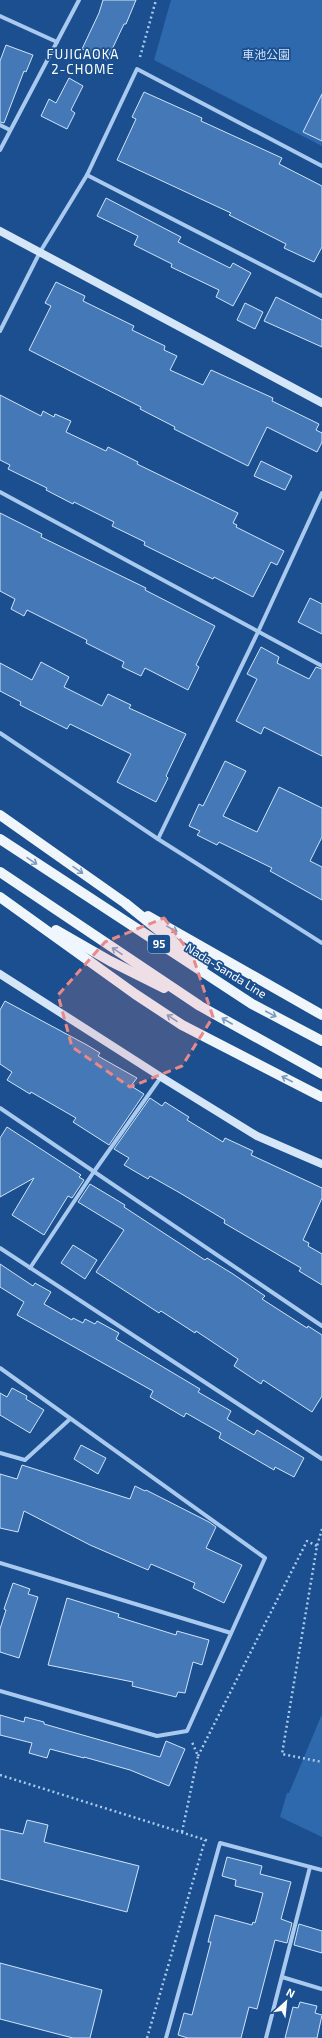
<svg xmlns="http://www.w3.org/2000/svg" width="322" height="2038" font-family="'Exo 2','Noto Sans JP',sans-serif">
<rect width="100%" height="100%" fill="#1b4f8f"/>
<g fill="#2e69ad">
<polygon points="171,0 322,0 322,146 154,60"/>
<polygon points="322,1714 322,1837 280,1817 287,1793 289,1793"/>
</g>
<g fill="#4478b7" stroke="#cfe3fa">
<polygon points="103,0 136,0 126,24 124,24 107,60 82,49 99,13"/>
<polygon points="6,45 33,55 26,72 24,71 4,123 0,122 0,61"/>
<polygon points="69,78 83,86 71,110 75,113 67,129 41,116 49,99 56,103"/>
<polygon points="144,92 202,118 201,121 282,158 279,164 322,186 322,247 314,262 284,248 286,244 229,215 231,213 117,160 136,119 132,117"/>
<polygon points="322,94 322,141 303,132"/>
<polygon points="106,198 181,237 178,242 230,268 233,263 251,273 233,306 216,297 219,290 171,267 172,264 134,245 138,236 97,216"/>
<polygon points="56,282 85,296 83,301 134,326 132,330 165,346 164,350 177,356 170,370 203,385 211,370 273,398 272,401 319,424 316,430 322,433 322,442 317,452 267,427 248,466 174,429 175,427 140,409 141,407 29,350 51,306 45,303"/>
<polygon points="276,297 322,320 322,347 264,321"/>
<polygon points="245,303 263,312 255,329 237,320"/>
<polygon points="0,395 41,416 43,411 54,417 55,414 71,421 66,432 106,451 108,447 138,462 137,464 238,513 233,523 237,525 236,527 284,551 277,565 271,562 253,597 214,577 213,579 144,545 145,542 112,526 114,522 74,502 73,504 46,490 47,488 8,469 10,465 0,460"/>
<polygon points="261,461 292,476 285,490 254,476"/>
<polygon points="0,513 42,534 41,537 146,588 145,590 215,626 196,665 199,667 188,690 145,668 141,676 122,667 124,662 86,643 87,640 27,610 24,616 11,609 15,599 0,591"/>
<polygon points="310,598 322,604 322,634 298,622"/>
<polygon points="261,647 279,657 277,663 309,679 316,667 322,669 322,756 264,727 261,734 236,721 257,679 247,674"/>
<polygon points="41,662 69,677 64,687 102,706 108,694 131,705 129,708 186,734 166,776 168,778 156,802 117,782 131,754 70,724 67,729 20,705 21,702 0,691 0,663 32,680"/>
<polygon points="225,761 246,771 223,816 257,832 279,787 322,808 322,837 310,861 322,867 322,900 270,871 272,868 219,842 217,845 197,835 200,831 189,826 199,804 203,806"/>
<polygon points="5,1001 87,1045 100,1053 98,1056 137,1078 131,1086 144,1094 109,1145 73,1122 76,1118 31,1092 30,1094 7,1080 12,1072 0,1064 0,1010"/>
<polygon points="150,1098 162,1106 165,1102 189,1117 187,1120 223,1142 225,1138 253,1151 251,1155 322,1188 322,1198 303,1240 309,1243 308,1246 322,1254 322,1285 299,1271 301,1268 224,1223 225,1220 180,1193 150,1176 148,1179 124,1165 129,1158 114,1149"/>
<polygon points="7,1127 81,1175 79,1177 84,1180 72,1198 68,1196 44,1235 12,1215 34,1178 0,1197 0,1138"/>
<polygon points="90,1184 125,1205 124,1207 205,1260 207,1258 233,1274 265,1296 262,1299 307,1328 308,1326 322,1335 322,1396 312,1412 263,1380 261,1384 234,1366 238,1359 196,1331 195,1333 161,1311 159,1313 96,1272 124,1230 78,1202"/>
<polygon points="73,1245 97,1260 85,1279 61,1263"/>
<polygon points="0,1264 33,1286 35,1283 51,1292 44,1304 72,1320 73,1318 83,1323 85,1319 95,1324 97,1321 119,1333 116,1339 200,1389 198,1392 231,1411 227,1419 254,1435 257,1430 304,1458 294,1477 275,1467 274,1470 219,1438 221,1433 186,1413 184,1417 150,1397 153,1391 17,1315 24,1302 0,1287"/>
<polygon points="12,1388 27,1396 26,1399 44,1410 30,1433 0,1415 0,1393 7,1397"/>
<polygon points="81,1445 106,1458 98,1474 74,1459"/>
<polygon points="22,1465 130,1499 135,1486 145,1491 146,1490 209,1522 216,1527 206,1548 242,1565 224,1603 193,1588 195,1583 151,1564 148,1570 90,1545 24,1511 18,1532 0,1528 0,1474 17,1479"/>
<polygon points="13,1583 30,1589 28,1594 38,1597 19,1658 0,1652 0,1629 6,1610 4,1609"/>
<polygon points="67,1598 119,1614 118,1617 176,1635 177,1631 209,1640 202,1665 193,1662 185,1693 178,1692 176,1697 132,1686 133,1682 48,1665"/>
<polygon points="0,1715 24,1722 25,1717 44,1722 44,1724 160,1757 166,1741 185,1749 169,1786 130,1770 84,1757 84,1758 50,1749 47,1758 29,1753 32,1743 0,1735"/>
<polygon points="27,1820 48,1825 44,1842 139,1866 127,1912 0,1879 0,1829 23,1834"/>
<polygon points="227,1857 262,1866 260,1874 291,1882 281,1919 292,1923 287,1943 275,1940 257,2009 249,2007 241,2038 188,2038 178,2035 184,2013 192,2015 211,1942 208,1942 215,1915 252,1925 253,1922 255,1923 263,1893 235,1886 236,1880 222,1876"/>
<polygon points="299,1924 322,1931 322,1953 294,1945"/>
<polygon points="0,1963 102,1990 90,2038 73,2038 0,2019"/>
<polygon points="300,2002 317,2006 315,2013 322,2015 317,2038 285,2038 293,2007 298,2008"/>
</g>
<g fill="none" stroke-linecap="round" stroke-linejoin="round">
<g stroke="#a9c9ee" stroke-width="2.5" stroke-dasharray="2 3" stroke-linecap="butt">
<polyline points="140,57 156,0"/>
<polyline points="322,1529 317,1546 282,1754 322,1762"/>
<polyline points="198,1756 307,1541 317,1546"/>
<polyline points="0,1775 209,1841"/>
<polyline points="182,1832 198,1756 192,1742"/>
<polyline points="147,2038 205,1840"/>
</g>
<g stroke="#a9c9ee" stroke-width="4">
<polyline points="0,16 57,42"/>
<polyline points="0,125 10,130"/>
<polyline points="0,150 79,0"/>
<polyline points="87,175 322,296"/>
<polyline points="0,331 40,252 87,175 137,69 322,166"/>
<polyline points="0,492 322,666"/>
<polyline points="0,733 158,839 322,943"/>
<polyline points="158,839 258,632 322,493"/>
<polyline points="0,1108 322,1326"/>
<polyline points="0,1248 322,1459"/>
<polyline points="30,1268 93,1173 161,1077"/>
<polyline points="0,1368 265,1558 187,1731 157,1736 0,1691"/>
<polyline points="0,1453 25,1460 70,1419"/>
<polyline points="0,1563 231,1633"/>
<polyline points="282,1977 322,1989"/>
<polyline points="166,2038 220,1843 322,1870"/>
<polyline points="266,2038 310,1867"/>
</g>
<g stroke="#d6e6fa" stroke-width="8">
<polyline points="0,231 322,403"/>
<polyline points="0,974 161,1077 257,1136 322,1164"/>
</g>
<g stroke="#f0f6ff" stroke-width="10">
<polyline points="0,815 125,903 203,966"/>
<polyline points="0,839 252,1004 322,1041"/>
<polyline points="0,872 200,1006 322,1074"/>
<polyline points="0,897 135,994 182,1025 322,1097"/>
<polyline points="148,916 322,1015"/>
<polyline points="56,930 110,961 164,988"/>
</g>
</g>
<defs><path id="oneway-shaft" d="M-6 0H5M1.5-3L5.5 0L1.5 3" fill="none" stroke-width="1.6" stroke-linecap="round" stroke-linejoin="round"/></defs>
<g stroke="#7b9ac1">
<use href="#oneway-shaft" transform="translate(32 861) rotate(34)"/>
<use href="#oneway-shaft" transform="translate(78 870) rotate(35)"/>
<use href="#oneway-shaft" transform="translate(172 929) rotate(29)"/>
<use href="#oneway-shaft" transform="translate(117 951) rotate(-146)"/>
<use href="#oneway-shaft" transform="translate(271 1014) rotate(28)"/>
<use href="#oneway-shaft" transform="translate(172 1018) rotate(-146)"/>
<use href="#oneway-shaft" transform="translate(227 1021) rotate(-150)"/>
<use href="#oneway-shaft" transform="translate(287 1079) rotate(-153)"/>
</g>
<path fill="#e88989" fill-opacity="0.2" stroke="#e88989" stroke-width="3" stroke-dasharray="8 5" stroke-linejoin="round" d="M164 918 193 957 213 1017 182 1066 130 1087 72 1047 58 995 105 942Z"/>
<g text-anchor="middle" stroke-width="3.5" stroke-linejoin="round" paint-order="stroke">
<rect fill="#1b4f8f" stroke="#bbcadd" stroke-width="1" x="148" y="935" width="22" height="18" rx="3"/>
<g font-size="11" font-weight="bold" fill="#fff">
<text x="159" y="948">95</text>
</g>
<g font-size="12" fill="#cfe3fa" stroke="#1b4f8f">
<text x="266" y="59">車池公園</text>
</g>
<g font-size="12" fill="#fff" stroke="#1b4f8f">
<text transform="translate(226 971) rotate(32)" y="4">Nada-Sanda Line</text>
</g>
<g font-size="13" letter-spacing="1" fill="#fff" stroke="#1b4f8f">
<text x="83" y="59">FUJIGAOKA<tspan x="83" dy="15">2-CHOME</tspan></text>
</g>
</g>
<g transform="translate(286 2002) rotate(27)" stroke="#1b4f8f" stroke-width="3" paint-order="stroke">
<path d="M0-3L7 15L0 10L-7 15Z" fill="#ffffff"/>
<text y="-6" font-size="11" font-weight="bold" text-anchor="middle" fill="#ffffff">N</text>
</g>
</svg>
